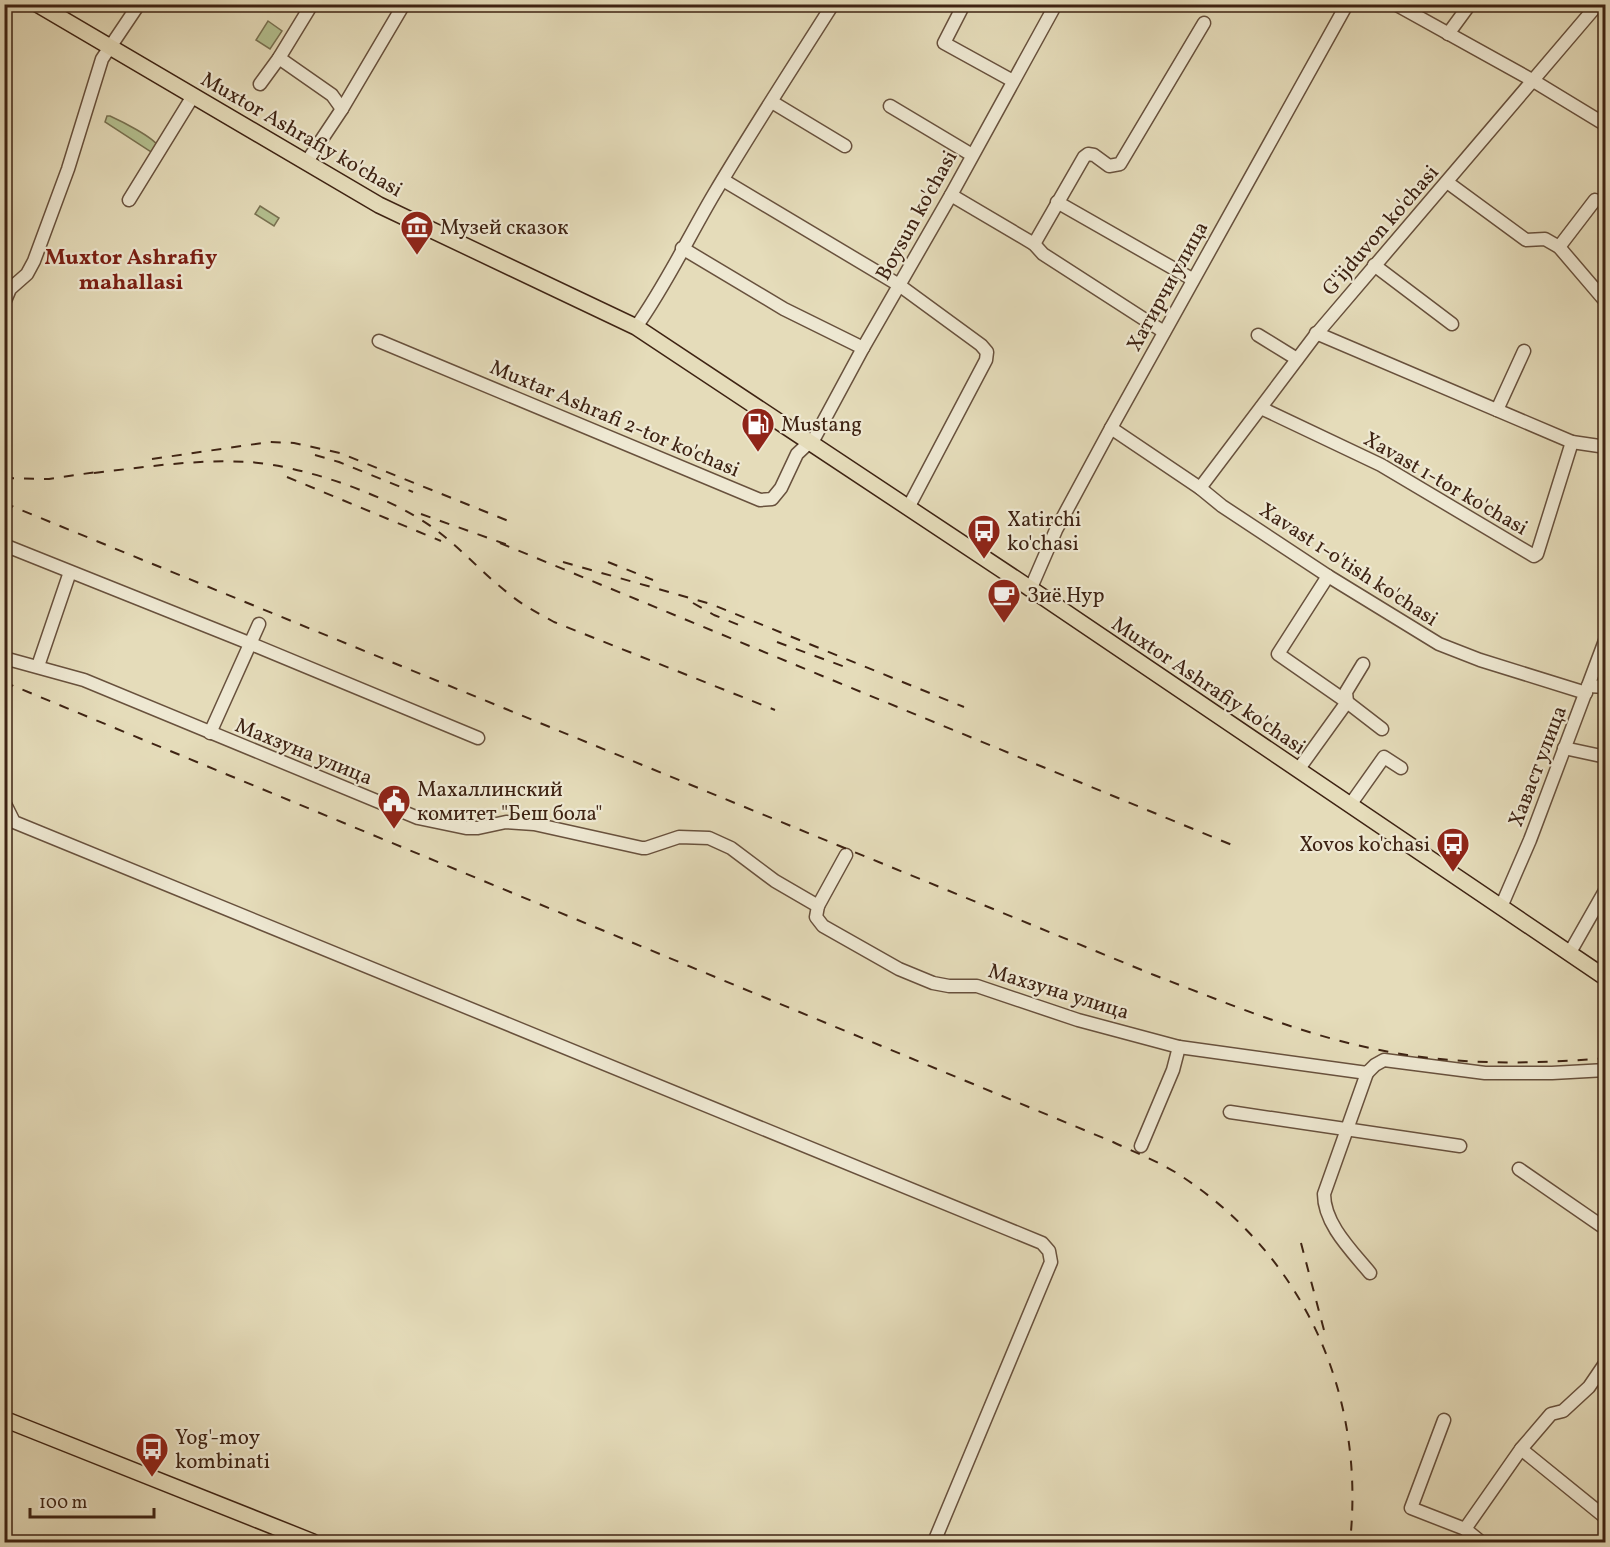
<svg xmlns="http://www.w3.org/2000/svg" width="1610" height="1547" font-family="Vollkorn,serif">
<rect width="100%" height="100%" fill="#e5dcba"/>
<filter id="stains"><feTurbulence type="fractalNoise" baseFrequency=".00333" numOctaves="4"/><feColorMatrix values="0 0 0 0 .2 0 0 0 0 .09 0 0 0 0 .02 0 0 0 .5 -.17"/></filter>
<radialGradient id="worn" r=".72"><stop offset=".6" stop-color="#630" stop-opacity="0"/><stop offset="1" stop-color="#630" stop-opacity=".3"/></radialGradient>
<g fill="#b4c090" stroke="#797252" stroke-width="1.5">
<polygon points="268,21 282,31 270,49 256,40"/>
<path d="M107 116H110C121 121 153 137 158 146L155 150 151 152 105 122Z"/>
<polygon points="260,206 279,218 274,226 255,214"/>
</g>
<g fill="none" stroke-linecap="round" stroke-linejoin="round">
<g stroke="#68513d" stroke-width="15">
<g id="minor">
<polyline points="964,4 944,43 1013,81"/>
<polyline points="1395,4 1532,80 1606,125"/>
<polyline points="1448,34 1470,4"/>
<polyline points="279,58 332,95 342,109"/>
<polyline points="260,84 279,58 312,4"/>
<polyline points="772,102 845,146"/>
<polyline points="890,106 972,155"/>
<polyline points="306,163 342,109 404,4"/>
<polyline points="723,180 899,285 981,345 987,352 986,360 908,508"/>
<polyline points="1447,182 1526,240 1545,239 1559,247 1606,302"/>
<polyline points="951,195 1034,244 1043,254 1164,332"/>
<polyline points="129,200 193,96"/>
<polyline points="1057,202 1192,279"/>
<polyline points="1034,244 1084,157 1088,154 1094,155 1109,166 1120,164 1204,23"/>
<polyline points="1559,247 1595,200"/>
<polyline points="682,248 784,309 863,348"/>
<polyline points="1374,265 1452,324"/>
<polyline points="4,303 10,289 27,274 34,261 68,169 102,59 139,4"/>
<path d="M636 327C666 285 688 238 714 194 752 130 793 67 833 4"/>
<polyline points="1316,333 1572,442 1606,447"/>
<polyline points="1258,335 1297,359"/>
<polyline points="379,341 760,500 772,499 781,488 797,454 815,437 863,348 951,195 1056,4"/>
<polyline points="1261,408 1381,465 1534,556 1537,554 1572,442"/>
<polyline points="1497,410 1524,351"/>
<polyline points="1111,428 1200,488 1222,506 1328,576 1439,644 1480,660 1586,693"/>
<polyline points="1200,488 1314,337 1598,4"/>
<polyline points="4,545 249,643 478,738"/>
<polyline points="1328,576 1278,654 1347,702 1382,729"/>
<polyline points="1030,590 1056,530 1111,428 1347,4"/>
<polyline points="4,658 84,680 418,818 466,828 478,828 506,822 534,824 642,848 646,848 679,837 709,838 731,848 775,881 818,906 816,917 823,926 899,969 933,983 949,986 977,986 1078,1020 1179,1047 1367,1073 1375,1065 1384,1060 1485,1073 1552,1073 1606,1070"/>
<polyline points="38,666 70,572"/>
<polyline points="1588,686 1606,687"/>
<polyline points="210,733 259,624"/>
<polyline points="1564,748 1606,757"/>
<polyline points="1298,770 1347,702 1346,692 1363,664"/>
<polyline points="4,802 14,822 1042,1243 1049,1251 1051,1262 934,1542"/>
<polyline points="1350,805 1384,757 1401,768"/>
<polyline points="818,906 846,855"/>
<polyline points="1501,907 1530,840 1606,638"/>
<polyline points="1569,954 1606,889"/>
<path d="M1367 1073 1324 1194C1324 1224 1352 1251 1370 1273"/>
<polyline points="1230,1112 1460,1146"/>
<polyline points="1141,1146 1173,1070 1179,1047"/>
<polyline points="1519,1169 1606,1229"/>
<polyline points="1444,1420 1411,1508 1465,1529 1481,1542"/>
<polyline points="1521,1449 1606,1518"/>
<polyline points="1465,1529 1521,1449 1551,1414 1563,1411 1589,1387 1606,1362"/>
</g>
</g>
<g stroke="#3e2313" stroke-width="18">
<g id="major">
<polyline points="37,4 379,205 636,327 1046,599 1606,978"/>
<polyline points="4,1419 313,1542"/>
</g>
</g>
<use href="#minor" stroke="#eee8d2" stroke-width="12"/>
<use href="#major" stroke="#e5dcba" stroke-width="15"/>
<g stroke="#3e2313" stroke-width="2" stroke-dasharray="10 10" stroke-linecap="butt">
<polyline points="315,455 339,462 413,492"/>
<polyline points="152,459 269,442 294,443 340,453 511,522"/>
<path d="M94 473C145 467 197 459 249 462 304 466 387 495 432 527 459 546 482 573 508 593 522 605 538 613 554 622L775 710"/>
<polyline points="287,477 441,541"/>
<polyline points="4,478 49,479 103,471"/>
<path d="M4 503 1154 975C1224 1002 1295 1032 1370 1048 1447 1065 1527 1065 1606 1058"/>
<polyline points="421,514 508,545"/>
<polyline points="500,543 1232,845"/>
<polyline points="563,562 711,604 964,707"/>
<polyline points="608,562 653,580"/>
<polyline points="693,603 714,615 739,625"/>
<polyline points="777,642 848,668"/>
<path d="M4 682 1113 1142C1134 1152 1155 1160 1175 1172 1303 1253 1366 1393 1350 1542"/>
<polyline points="1301,1243 1325,1334"/>
</g>
</g>
<defs>
<g id="museum-pin" transform="scale(1.725)"><path d="M0 17L-7.5 6A9.5 9.5 0 1 1 7.5 6Z" fill="#8f2418" stroke="#eee8d2"/><path d="M0-6L6-3V-2H-6V-3ZM-5-1h2V3h-2ZM-1-1h2V3h-2ZM3-1h2V3H3ZM-6 4H6V6H-6Z" fill="#fff"/></g>
<g id="fuel-pin" transform="scale(1.725)"><path d="M0 17L-7.5 6A9.5 9.5 0 1 1 7.5 6Z" fill="#8f2418" stroke="#eee8d2"/><path d="M-5.5-6h7V0h2V4h1.3V-2.5L3-4.5l.8-.8L6-3V5H2.5V1h-1V6h-7ZM-4.2-4.7v3.2H.2V-4.7Z" fill="#fff"/></g>
<g id="bus-pin" transform="scale(1.725)"><path d="M0 17L-7.5 6A9.5 9.5 0 1 1 7.5 6Z" fill="#8f2418" stroke="#eee8d2"/><path d="M-5-6H5V4H4V6H2V4H-2V6H-4V4H-5ZM-3.5-4V0h7V-4ZM-3.5 1.2v1.5H-2V1.2ZM2 1.2v1.5H3.5V1.2Z" fill="#fff"/></g>
<g id="cafe-pin" transform="scale(1.725)"><path d="M0 17L-7.5 6A9.5 9.5 0 1 1 7.5 6Z" fill="#8f2418" stroke="#eee8d2"/><path d="M-5.5-4.5H6V0H3Q3 3.5 0 3.5H-2.5Q-5.5 3.5-5.5 0ZM3-3.2v2h1.7v-2ZM-6 4.5H4V6H-6Z" fill="#fff"/></g>
<g id="civic-pin" transform="scale(1.725)"><path d="M0 17L-7.5 6A9.5 9.5 0 1 1 7.5 6Z" fill="#8f2418" stroke="#eee8d2"/><path d="M-.6-6.5H3V-4.5H.6V-3L4-1V1h2V6H-6V1h2V-1L-.6-3ZM-1.2 2.5V6h2.4V2.5Z" fill="#fff"/></g>
</defs>
<g fill-rule="evenodd">
<use href="#museum-pin" x="417" y="227"/>
<use href="#fuel-pin" x="758" y="424"/>
<use href="#bus-pin" x="984" y="531"/>
<use href="#cafe-pin" x="1004" y="595"/>
<use href="#civic-pin" x="394" y="801"/>
<use href="#bus-pin" x="1453" y="844"/>
<use href="#bus-pin" x="152" y="1449"/>
</g>
<g text-anchor="middle" stroke-width="4.5" stroke-linejoin="round" paint-order="stroke">
<g font-size="21" fill="#3e2313" stroke="#eee8d2">
<text transform="translate(302 134) rotate(30)" y="7">Muxtor Ashrafiy ko'chasi</text>
<text transform="translate(916 215) rotate(-61)" y="7">Boysun ko'chasi</text>
<text transform="translate(1380 230) rotate(-49)" y="7">G'ijduvon ko'chasi</text>
<text transform="translate(1167 286) rotate(-61)" y="7">Хатирчи улица</text>
<text transform="translate(615 418) rotate(23)" y="7">Muxtar Ashrafi 2-tor ko'chasi</text>
<text transform="translate(1446 483) rotate(30)" y="7">Xavast 1-tor ko'chasi</text>
<text transform="translate(1349 564) rotate(33)" y="7">Xavast 1-o'tish ko'chasi</text>
<text transform="translate(1209 685) rotate(34)" y="7">Muxtor Ashrafiy ko'chasi</text>
<text transform="translate(304 751) rotate(22)" y="7">Махзуна улица</text>
<text transform="translate(1537 766) rotate(-69)" y="7">Хаваст улица</text>
<text transform="translate(1059 991) rotate(17)" y="7">Махзуна улица</text>
</g>
<g font-size="21" fill="#3e2313" stroke="#eee8d2" text-anchor="start">
<text x="440" y="234">Музей сказок</text>
<text x="781" y="431">Mustang</text>
<text x="1007" y="526">Xatirchi<tspan x="1007" dy="24">ko'chasi</tspan></text>
<text x="1027" y="602">Зиё Нур</text>
<text x="417" y="796">Махаллинский<tspan x="417" dy="24">комитет "Беш бола"</tspan></text>
<text x="1430" y="851" text-anchor="end">Xovos ko'chasi</text>
<text x="175" y="1444">Yog'-moy<tspan x="175" dy="24">kombinati</tspan></text>
</g>
<g font-size="22" font-weight="bold" fill="#7a1f14" stroke="#eee8d2">
<text x="131" y="264">Muxtor Ashrafiy<tspan x="131" dy="25">mahallasi</tspan></text>
</g>
</g>
<rect width="1610" height="1547" fill="none" stroke="#e5dcba" stroke-width="24"/>
<rect x="6" y="6" width="1598" height="1535" fill="none" stroke="#3e2313" stroke-width="3"/>
<rect x="12" y="12" width="1586" height="1523" fill="none" stroke="#3e2313" stroke-width="1.5"/>
<path d="M30 1508v9h124v-9" fill="none" stroke="#3e2313" stroke-width="3"/>
<text x="39" y="1508" font-size="18" fill="#3e2313" stroke="#eee8d2" stroke-width="4.5" paint-order="stroke">100 m</text>
<rect width="100%" height="100%" filter="url(#stains)"/>
<rect width="100%" height="100%" fill="url(#worn)"/>
</svg>
